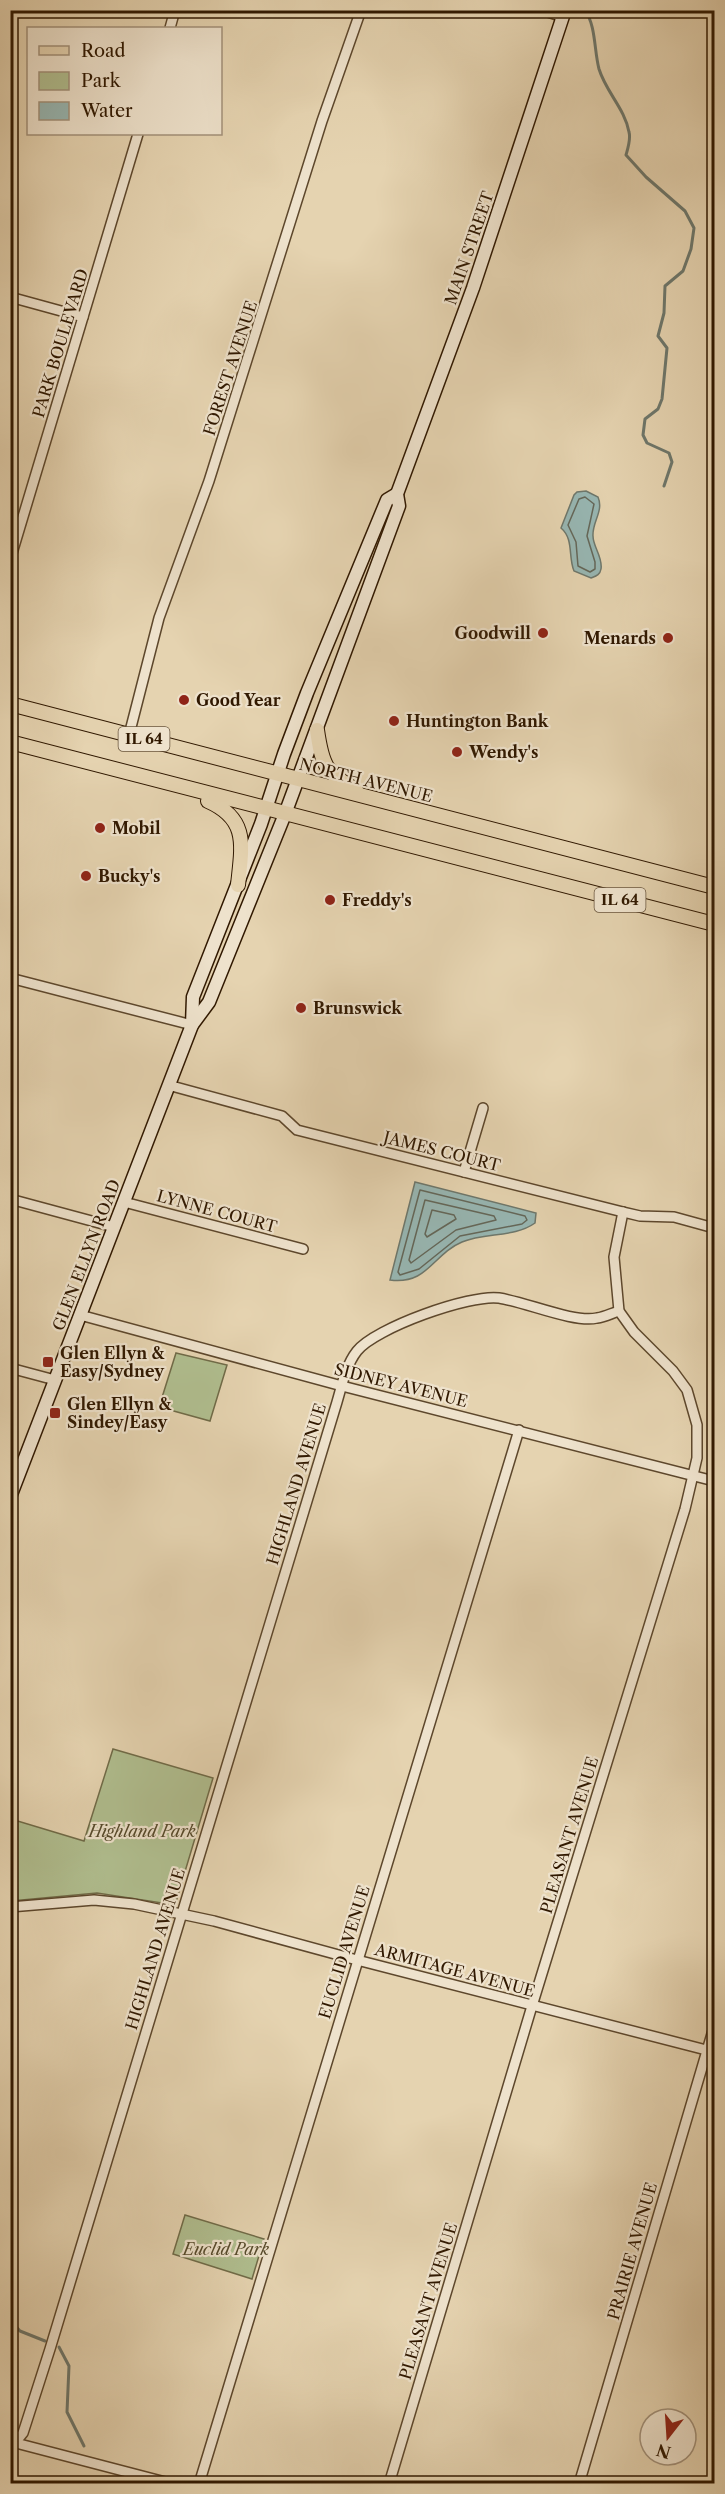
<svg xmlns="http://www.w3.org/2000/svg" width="725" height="2494" font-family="'Libre Caslon Text',serif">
<rect width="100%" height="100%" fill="#e5d3b0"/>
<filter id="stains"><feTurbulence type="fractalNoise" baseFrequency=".00333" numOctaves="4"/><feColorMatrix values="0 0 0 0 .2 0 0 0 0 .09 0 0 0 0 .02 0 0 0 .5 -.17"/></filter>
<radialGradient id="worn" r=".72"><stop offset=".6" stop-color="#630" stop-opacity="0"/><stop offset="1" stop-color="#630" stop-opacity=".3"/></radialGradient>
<g fill="#b0be8f" stroke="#706b48" stroke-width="1.5">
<polygon points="176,1353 227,1365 210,1421 159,1407"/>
<polygon points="113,1749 213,1778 175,1905 97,1893 11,1901 11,1819 84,1841"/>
<polygon points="185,2215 264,2239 252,2279 173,2254"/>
</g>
<g fill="#97b6b2" stroke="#6e776b" stroke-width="1.5">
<path d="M586 491 598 497C604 511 592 522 593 536 593 547 603 557 601 569 600 575 596 576 591 578L574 571C568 557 574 539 561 528L574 495 577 492Z"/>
<path d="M415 1182 536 1213 535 1223C514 1238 486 1232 462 1242 433 1254 428 1285 390 1280Z"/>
</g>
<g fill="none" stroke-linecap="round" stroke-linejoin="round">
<g stroke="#646759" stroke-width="1.5">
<polygon points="585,497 594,504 587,536 595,562 595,569 590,572 578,566 576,542 568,525 579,499"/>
<polygon points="420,1190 525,1216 527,1220 522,1224 460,1236 419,1269 400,1275 398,1272"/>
<polygon points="425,1200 494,1216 496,1220 456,1230 411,1263 409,1260"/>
<polygon points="432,1210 454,1215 456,1219 427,1237 425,1234"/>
</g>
<g stroke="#6e776b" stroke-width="3">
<path d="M585 10C596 26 594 50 599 69 606 92 625 109 629 132 631 139 628 148 626 155L646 177 685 211 694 228 691 249 683 271 665 286 664 313 658 336 667 348 662 399 658 409 645 419 643 435 647 443 669 453 672 462 664 486"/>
<polyline points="10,2320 20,2331 45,2341"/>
<polyline points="59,2347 69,2366 67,2412 84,2446"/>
</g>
<g stroke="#5d472c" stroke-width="12">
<g id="street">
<polyline points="542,10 563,17"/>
<polyline points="170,28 175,10"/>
<polyline points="10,297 83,317"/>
<polyline points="10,560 138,134"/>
<polyline points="129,735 159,618 209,481 322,121 361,10"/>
<polyline points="10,978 192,1025"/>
<polyline points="168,1085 282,1116 297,1130 623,1212 640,1216 674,1217 714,1228"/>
<polyline points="464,1172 483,1108"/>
<polyline points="10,1199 114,1227"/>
<polyline points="124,1202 303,1249"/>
<polyline points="80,1315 342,1386 714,1481"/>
<polyline points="10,1368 55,1380"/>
<polyline points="10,1907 94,1900 134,1904 214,1921 357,1960 714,2052"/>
<polyline points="12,2442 173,2484"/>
<path d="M10 2449 23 2433 50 2349 337 1402C342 1385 346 1365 357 1351 375 1328 470 1294 499 1298 526 1302 573 1323 597 1318 605 1317 612 1313 619 1311"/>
<polyline points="199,2484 519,1430"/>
<polyline points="389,2484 532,2006 685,1509 697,1458 697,1425 687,1390 673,1371 634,1332 619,1311 614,1257 623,1212"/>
<polyline points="579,2484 714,2027"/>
</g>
</g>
<g stroke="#301800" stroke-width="15">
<g id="secondary">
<polyline points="192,1025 193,997 261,824 284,754 307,693 387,500 397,494"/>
<polyline points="10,1497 192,1025 209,1002 285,814 399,506 397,494 473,288 565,10"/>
</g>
</g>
<g stroke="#301800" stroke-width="16">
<g id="primary">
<polyline points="10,704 714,887"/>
<path d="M317 730C322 765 325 772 356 790"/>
<polyline points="10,742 714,924"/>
<path d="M208 801C249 819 242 846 238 885"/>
</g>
</g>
<use href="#street" stroke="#eee2cc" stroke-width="9"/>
<use href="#secondary" stroke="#eee2cc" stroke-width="12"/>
<use href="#primary" stroke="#e5d3b0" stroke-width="14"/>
</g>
<g fill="#8f2418" stroke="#eee2cc" stroke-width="2">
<circle cx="543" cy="633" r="6"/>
<circle cx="668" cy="638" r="6"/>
<circle cx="184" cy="700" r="6"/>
<circle cx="394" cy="721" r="6"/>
<circle cx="457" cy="752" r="6"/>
<circle cx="100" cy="828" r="6"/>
<circle cx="86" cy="876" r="6"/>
<circle cx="330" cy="900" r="6"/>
<circle cx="301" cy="1008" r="6"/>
<rect x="42" y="1356" width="12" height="12" rx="3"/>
<rect x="49" y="1407" width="12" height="12" rx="3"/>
</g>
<g text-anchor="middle" stroke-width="4.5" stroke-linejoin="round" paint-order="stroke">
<g fill="#eee2cc" stroke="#69553d" stroke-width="1.5">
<rect x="118.5" y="727" width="51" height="24" rx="4.5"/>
<rect x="594.5" y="888" width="51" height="24" rx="4.5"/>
</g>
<g font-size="15" font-weight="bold" fill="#301800">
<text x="144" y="744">IL 64</text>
<text x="620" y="905">IL 64</text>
</g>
<g font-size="16" fill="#301800" stroke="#eee2cc">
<text transform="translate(469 248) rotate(-71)" y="6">MAIN STREET</text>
<text transform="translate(60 343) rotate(-73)" y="6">PARK BOULEVARD</text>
<text transform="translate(230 368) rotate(-72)" y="6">FOREST AVENUE</text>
<text transform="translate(366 780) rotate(14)" y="6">NORTH AVENUE</text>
<text transform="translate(442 1151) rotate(14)" y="6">JAMES COURT</text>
<text transform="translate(217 1211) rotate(15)" y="6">LYNNE COURT</text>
<text transform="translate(86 1255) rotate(-69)" y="6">GLEN ELLYN ROAD</text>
<text transform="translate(401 1385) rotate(14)" y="6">SIDNEY AVENUE</text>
<text transform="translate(296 1484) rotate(-73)" y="6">HIGHLAND AVENUE</text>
<text transform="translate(569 1835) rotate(-73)" y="6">PLEASANT AVENUE</text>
<text transform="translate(155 1949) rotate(-73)" y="6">HIGHLAND AVENUE</text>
<text transform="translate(344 1952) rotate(-73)" y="6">EUCLID AVENUE</text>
<text transform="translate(455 1970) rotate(15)" y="6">ARMITAGE AVENUE</text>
<text transform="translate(632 2251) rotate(-74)" y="6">PRAIRIE AVENUE</text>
<text transform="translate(428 2301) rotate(-73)" y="6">PLEASANT AVENUE</text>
</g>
<g font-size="16" font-weight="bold" fill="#301800" stroke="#eee2cc" text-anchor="start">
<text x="531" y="639" text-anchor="end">Goodwill</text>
<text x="656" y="644" text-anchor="end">Menards</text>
<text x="196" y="706">Good Year</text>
<text x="406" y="727">Huntington Bank</text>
<text x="469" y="758">Wendy's</text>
<text x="112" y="834">Mobil</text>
<text x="98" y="882">Bucky's</text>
<text x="342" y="906">Freddy's</text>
<text x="313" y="1014">Brunswick</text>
<text x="60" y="1359">Glen Ellyn &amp;<tspan x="60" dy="18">Easy/Sydney</tspan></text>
<text x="67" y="1410">Glen Ellyn &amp;<tspan x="67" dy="18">Sindey/Easy</tspan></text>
</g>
<g font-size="16" font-style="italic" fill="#564a2b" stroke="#eee2cc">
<text x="142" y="1837">Highland Park</text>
<text x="226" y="2255">Euclid Park</text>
</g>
</g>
<rect width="725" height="2494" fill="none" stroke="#e5d3b0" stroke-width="36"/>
<rect x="12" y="12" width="701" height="2470" fill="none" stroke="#301800" stroke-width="3"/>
<rect x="18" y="18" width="689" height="2458" fill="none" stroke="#301800" stroke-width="1.5"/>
<rect x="27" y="27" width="195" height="108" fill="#eee2cc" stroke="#a2917a" stroke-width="1.5"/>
<rect x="39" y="46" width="30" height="9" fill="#e5d3b0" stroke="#a2917a" stroke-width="1.5"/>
<text x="81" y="57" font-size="18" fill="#301800">Road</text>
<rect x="39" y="72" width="30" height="18" fill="#b0be8f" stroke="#a2917a" stroke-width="1.5"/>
<text x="81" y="87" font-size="18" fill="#301800">Park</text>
<rect x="39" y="102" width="30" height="18" fill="#97b6b2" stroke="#a2917a" stroke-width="1.5"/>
<text x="81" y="117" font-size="18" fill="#301800">Water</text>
<g transform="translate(668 2437) rotate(197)"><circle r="28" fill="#eee2cc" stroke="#a2917a" stroke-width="1.5"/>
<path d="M0-4.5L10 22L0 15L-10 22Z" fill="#8f2418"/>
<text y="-9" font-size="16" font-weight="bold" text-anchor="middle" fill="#301800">N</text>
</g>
<rect width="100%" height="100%" filter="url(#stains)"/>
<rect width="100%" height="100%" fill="url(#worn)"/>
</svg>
